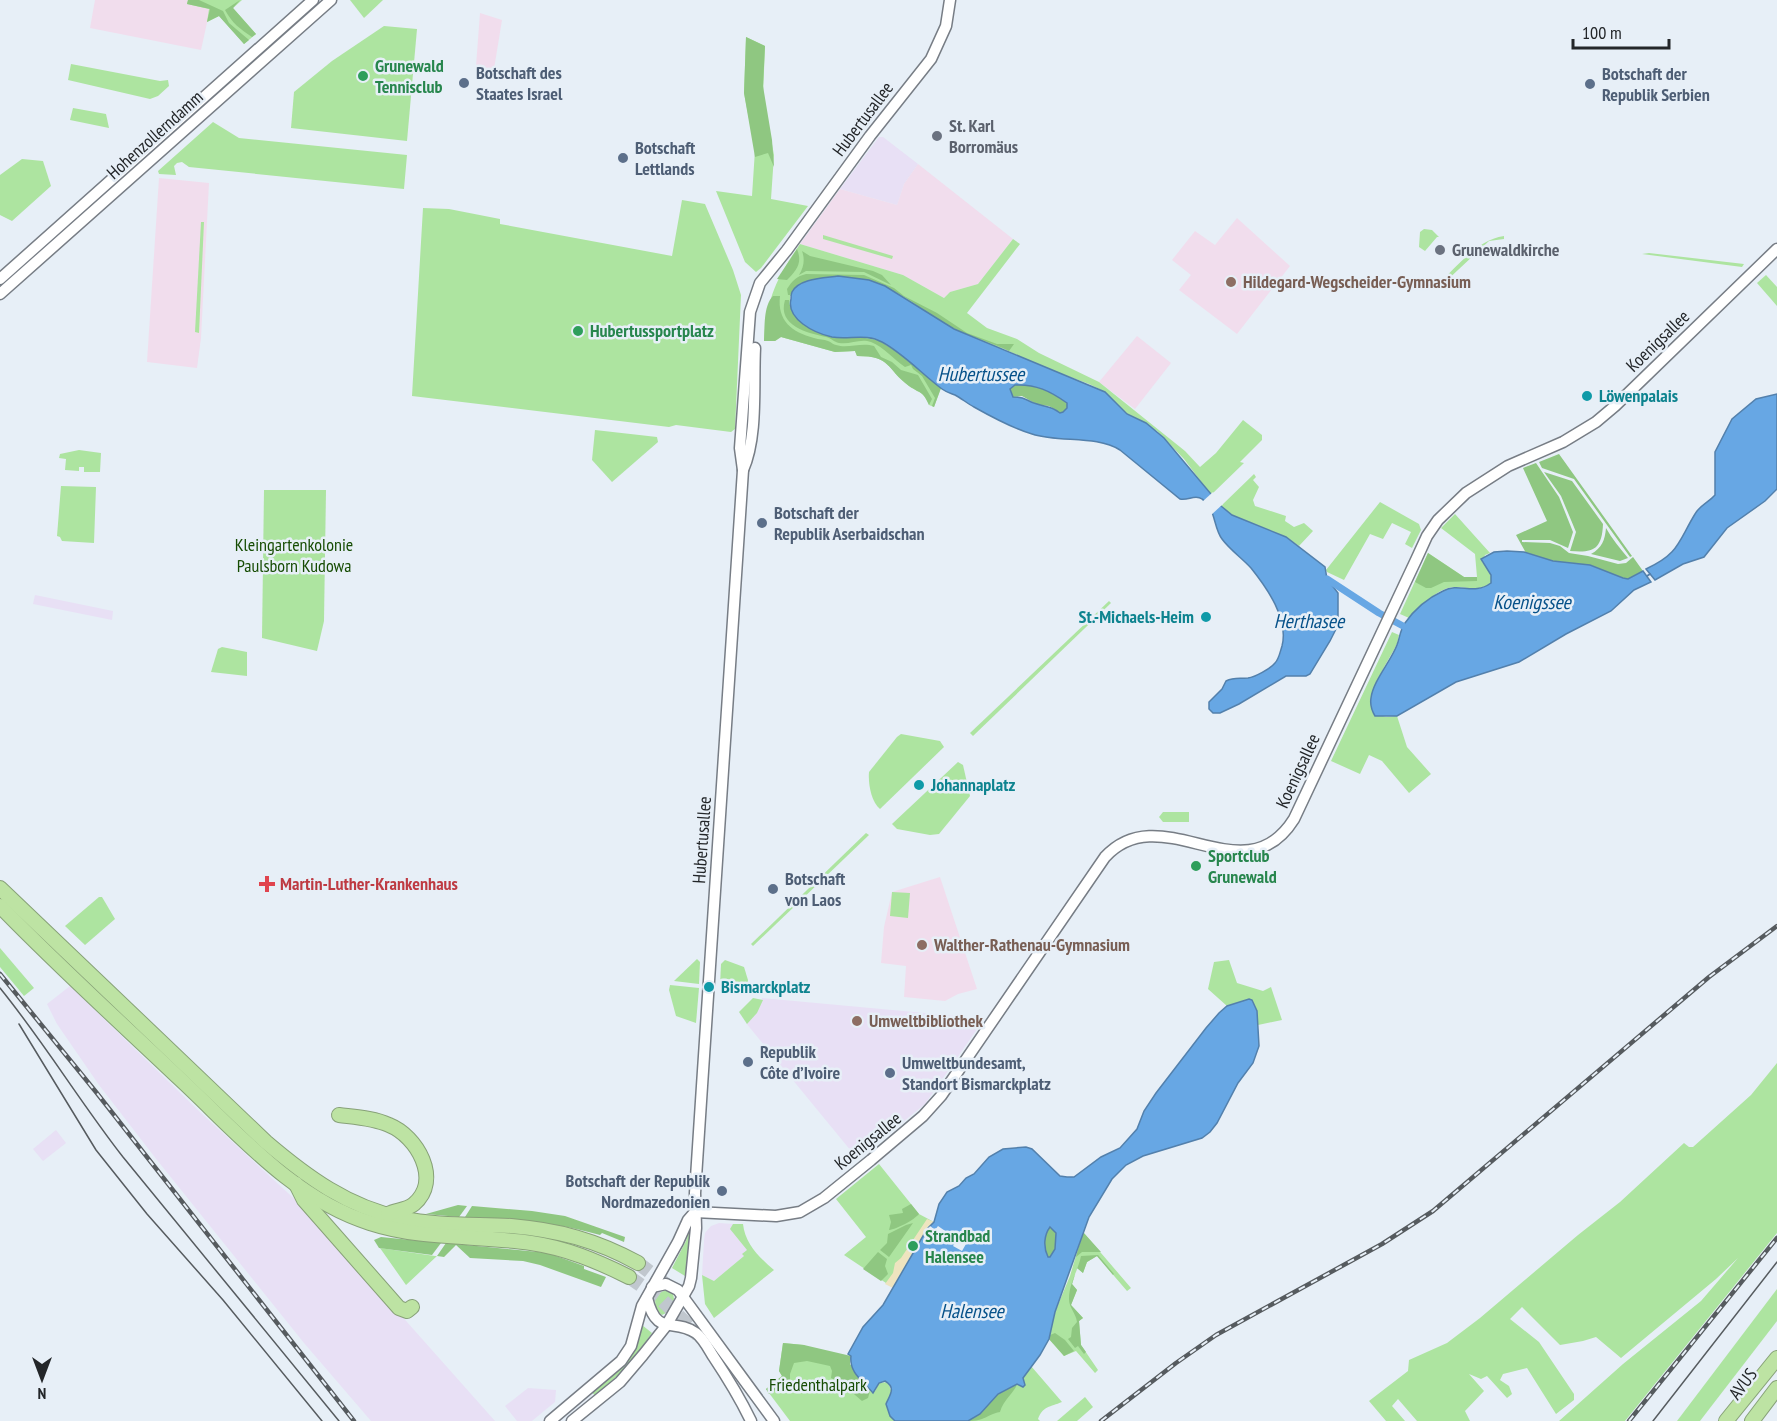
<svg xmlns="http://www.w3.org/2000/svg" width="1777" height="1421" font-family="'PT Sans Narrow',sans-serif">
<rect width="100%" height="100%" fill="#e7eff7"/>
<g fill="#e8e0f5">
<polygon points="879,137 883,137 918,164 904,184 897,205 840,189"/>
<polygon points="35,595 113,611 112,620 33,604"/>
<polygon points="70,986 201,1113 312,1215 495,1421 371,1421 304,1343 157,1160 99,1085 57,1024 47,1004"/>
<polygon points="762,998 979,1018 982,1022 925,1104 860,1157 856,1157 746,1023 760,1006"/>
<polygon points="56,1130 66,1143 43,1161 33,1149"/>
<polygon points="719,1223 733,1224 731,1229 748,1250 744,1256 714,1281 702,1275 704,1241 705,1233 711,1226"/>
<polygon points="528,1388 556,1390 555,1402 532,1421 517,1421 505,1406"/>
</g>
<g fill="#f1dded">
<polygon points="95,0 188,0 188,4 210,9 201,50 90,28"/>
<polygon points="480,13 502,20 494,69 476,66"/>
<polygon points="918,164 1013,239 978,284 950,292 944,298 903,275 800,244 840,189 897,205 904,184"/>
<polygon points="159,178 209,183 201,338 197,368 147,362"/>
<polygon points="1237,218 1290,266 1237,334 1179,290 1191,275 1172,260 1195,231 1215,245"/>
<polygon points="1137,336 1171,363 1135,409 1099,382"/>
<polygon points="940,877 977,989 958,994 945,1001 904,997 906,966 881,963 884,927 892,892"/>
</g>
<g fill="#ade4a0">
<polygon points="188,0 242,0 233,8 256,34 244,44 219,16 207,22 209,9 187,4"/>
<polygon points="350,0 383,0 364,18"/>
<polygon points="384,26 417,29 407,141 291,128 294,92 332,61"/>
<polygon points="746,37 765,46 763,96 774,155 771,199 808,206 761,268 756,272 745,262 716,191 752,196 755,150 744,93"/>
<polygon points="71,64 160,81 168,80 169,86 158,96 150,99 68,80"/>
<polygon points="73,108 106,114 109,128 70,120"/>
<polygon points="213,122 239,138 407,155 404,189 189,167 182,162 177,163 174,166 176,175 159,174 158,171"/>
<polygon points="22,159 43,161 51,186 12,221 0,215 0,175"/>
<polygon points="682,200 705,204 733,270 741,295 735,429 731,432 676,425 669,427 412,396 423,208 449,209 500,219 500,224 672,256"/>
<polygon points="201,222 204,222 199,333 195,332"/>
<polygon points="1424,229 1432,230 1439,237 1437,237 1425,251 1419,247 1420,232"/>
<polygon points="823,235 893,256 892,259 823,239"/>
<path d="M1504 236V239L1489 241 1443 284 1441 281C1460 264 1477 240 1504 236Z"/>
<path d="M1013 239 1020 244 967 313 987 328 1017 339 1039 353 1099 382 1185 451 1200 467 1216 453 1243 420 1262 435V440L1240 462 1244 463 1211 495 1184 459 1157 431 1127 414 1105 392 1089 384 1040 366 1004 349 790 296V300L880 341 941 388 934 407 929 405C923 391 921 394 909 386 886 369 892 356 857 356L855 351 835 352 781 337 775 341H764C767 298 776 279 800 244L903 275 944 298 950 292 978 284Z"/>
<polygon points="1649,253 1744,264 1742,267 1642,254"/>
<polygon points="1766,275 1777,287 1777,306 1757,283"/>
<polygon points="595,430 657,437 658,442 612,482 592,460"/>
<polygon points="79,450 101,453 100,472 84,472 84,467 79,467 79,471 65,470 66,459 59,458 60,454"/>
<polygon points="1254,474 1256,477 1253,480 1259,487 1253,500 1255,506 1286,516 1285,521 1294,527 1304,523 1313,531 1299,546 1286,537 1232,515 1221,506"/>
<polygon points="61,486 96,487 94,543 62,541 60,537 57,536"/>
<polygon points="264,490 326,490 324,621 317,651 262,638"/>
<polygon points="1380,502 1419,524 1421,530 1412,548 1405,544 1411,532 1392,523 1383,539 1370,534 1344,580 1327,572 1326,570"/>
<path d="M1455 514 1490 553 1485 555 1482 562C1488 568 1494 574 1491 583 1477 593 1468 586 1453 587 1438 588 1419 608 1409 618L1400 614 1428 553 1464 577H1477L1475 554 1441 528Z"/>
<polygon points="1109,601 1111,603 973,736 970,733"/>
<path d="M1392 632 1399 635 1397 644C1387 664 1367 690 1373 713L1386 717 1397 716 1407 747 1431 774 1409 793 1382 761 1369 755 1360 774 1331 761Z"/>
<polygon points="222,647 247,652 247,676 211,672 218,649"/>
<path d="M901 734 940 741 944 747 880 809C871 802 868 783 869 772L897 737Z"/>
<polygon points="958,762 963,765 970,796 939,834 930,835 897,829 892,824"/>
<polygon points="1163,812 1189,812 1189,822 1163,822 1159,817"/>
<polygon points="866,833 869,835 753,946 751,944"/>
<polygon points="892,892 910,893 908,918 890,916"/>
<polygon points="99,897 102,897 115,919 85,945 65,926"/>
<polygon points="0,948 34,988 24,996 0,967"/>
<polygon points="697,959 700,962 699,984 674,981"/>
<polygon points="725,960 744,967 748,980 747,988 720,986 721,964"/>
<polygon points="1229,960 1237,983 1263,991 1271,987 1282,1020 1258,1025 1257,1011 1249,999 1227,1006 1208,989 1214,962"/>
<polygon points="670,985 699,988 696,1023 676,1016 669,990"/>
<polygon points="753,998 763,1000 757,1013 747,1024 739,1012"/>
<polygon points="1777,1063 1777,1233 1625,1421 1559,1421 1623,1364 1701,1301 1738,1258 1716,1279 1621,1358 1596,1337 1583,1341 1560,1345 1522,1307 1510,1319 1539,1342 1574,1394 1574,1400 1556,1414 1527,1368 1503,1374 1500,1380 1509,1386 1512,1394 1507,1398 1487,1376 1481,1379 1469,1374 1484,1391 1465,1411 1470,1421 1417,1421 1398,1399 1392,1406 1405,1421 1386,1421 1369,1401 1408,1371 1409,1360 1447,1343 1480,1318 1578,1235 1620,1202 1684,1143 1689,1147 1693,1147 1751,1095"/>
<polygon points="879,1164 919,1214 934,1222 901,1293 844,1255 866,1237 836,1199"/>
<polygon points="692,1223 685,1276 672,1268 686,1241"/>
<path d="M733 1224H743C745 1244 760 1258 774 1270L714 1318 705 1304 702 1275 714 1281 744 1256 742 1254 747 1250 730 1229Z"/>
<polygon points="1083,1232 1131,1288 1127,1291 1097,1256 1087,1262 1083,1273 1077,1268 1072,1284 1077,1290 1071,1305 1083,1318 1079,1321 1081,1345 1098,1370 1095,1373 1076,1351 1064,1356 1049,1339 1055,1312 1070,1276"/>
<polygon points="380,1248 435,1256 437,1256 406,1285"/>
<polygon points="1777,1289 1777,1321 1700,1421 1677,1421"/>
<polygon points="667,1290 673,1293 674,1299 666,1313 662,1315 656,1310 655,1300 661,1292"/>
<polygon points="642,1325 652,1333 628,1366 595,1396 592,1392 623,1366"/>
<path d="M783 1343 804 1345 875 1391 879 1383 888 1382 892 1393C887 1404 886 1411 895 1421H790L766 1389 782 1376 779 1371Z"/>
<path d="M1031 1366 1062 1402C1050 1407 1043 1406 1038 1419L1040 1421H968L1017 1384 1023 1386V1378Z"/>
<polygon points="1085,1397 1093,1407 1077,1421 1057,1421"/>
</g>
<g fill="#8fc781">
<polygon points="188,0 199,0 223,11 229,23 249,40 244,44 219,16 207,22 210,9 187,4"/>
<path d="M240 0 233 8 256 34 252 37C240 29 232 23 225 10Z"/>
<polygon points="746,37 765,46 763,86 772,140 774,167 768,153 755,157 744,93"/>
<path d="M797 249C803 263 796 271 787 280L777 279Z"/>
<path d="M802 251 810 256 873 271 882 275 891 285 864 272 806 271 799 275C804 267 805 259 802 251Z"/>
<path d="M806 274 864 275 894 288 904 296 937 313 967 333 997 344H1014L1009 351C991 342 971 337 952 328 941 323 931 315 921 308 891 286 854 271 817 280 805 282 796 284 790 295H788L787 289C792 281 797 276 806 274Z"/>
<path d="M773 296H780C777 321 792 332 814 338 819 340 824 339 828 341 831 342 834 345 836 345 848 349 861 342 874 346L881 357 892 362 901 370 918 375 932 399 929 405C923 391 921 394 909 386 886 369 892 356 857 356L855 351 835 352 781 337 775 341H764C765 328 763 306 773 296Z"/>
<path d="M785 300H789V304L816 331 832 337H860L880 341 900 354 941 388 934 407 932 406 935 398 922 376 913 369 911 365 905 367C894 360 884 347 871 342 860 338 850 345 839 343 834 342 831 338 826 337 808 333 777 326 785 300Z"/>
<path d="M1015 385C1036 384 1050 391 1067 403V408L1063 412 1060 413 1049 406 1038 405 1022 396 1013 397 1010 389Z"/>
<polygon points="1559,454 1632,556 1630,557 1574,479 1542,468 1539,462"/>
<polygon points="1536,463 1559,497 1573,532 1568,548 1550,540 1522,540 1522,542 1550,543 1560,546 1569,553 1588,556 1618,564 1626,563 1633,557 1643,571 1628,579 1623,578 1590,565 1553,561 1526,553 1516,535 1547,521 1523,468"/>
<path d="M1544 472 1572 481 1603 524C1602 550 1593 553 1570 551L1576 532 1561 496Z"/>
<path d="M1606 528C1612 539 1620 548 1628 558L1620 561 1591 554C1602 548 1605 540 1606 528Z"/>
<polygon points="1428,553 1464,577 1477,577 1477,581 1444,582 1431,588 1426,588 1415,582"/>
<path d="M911 1204 919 1214C914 1220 897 1229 889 1230L891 1222 889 1215 903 1213 902 1209Z"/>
<polygon points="458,1205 467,1206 459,1217 426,1214"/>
<path d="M472 1206 532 1211 565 1216 625 1237 624 1242 602 1233 600 1235C556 1222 511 1219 465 1217Z"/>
<polygon points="913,1223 889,1257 880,1250 887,1243 888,1234 906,1225"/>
<path d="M1050 1227 1056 1233 1055 1249 1050 1257H1048C1043 1247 1043 1235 1050 1227Z"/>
<polygon points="1083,1232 1101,1252 1082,1252 1076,1257"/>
<polygon points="381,1237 441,1243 432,1255 379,1248 374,1240"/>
<polygon points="446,1243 548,1253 584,1266 584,1269 606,1277 601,1287 540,1265 523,1261 470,1258 456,1245 444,1257 437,1256"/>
<polygon points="878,1252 887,1259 885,1266 888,1274 881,1281 863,1269"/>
<path d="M1098 1255 1114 1274 1113 1275 1097 1256 1087 1262 1083 1273 1077 1268 1072 1284 1077 1290 1071 1305 1083 1318 1079 1321 1081 1345 1086 1352 1084 1354 1078 1346 1075 1348 1068 1339 1071 1337 1072 1328 1077 1322C1076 1313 1069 1308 1069 1299 1069 1283 1078 1271 1081 1256Z"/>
<polygon points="1055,1333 1065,1340 1074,1351 1064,1356 1049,1339 1050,1335"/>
<polygon points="783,1343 804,1345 851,1356 850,1364 870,1391 868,1398 862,1401 840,1382 831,1378 832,1371 830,1366 807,1361 794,1363 790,1374 790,1381 769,1394 766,1389 782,1376 779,1371"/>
<path d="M1017 1384C1015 1392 1003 1400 1000 1412 985 1415 986 1421 968 1421L980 1414 998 1394Z"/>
</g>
<polygon fill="#eee4bf" points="927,1219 934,1222 927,1229 893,1288 885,1284 893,1273 895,1263 901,1258"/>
<g fill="#67a7e4" stroke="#5380ac" stroke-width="1.5" fill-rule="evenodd">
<path d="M838 276 869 280 885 286 954 329 1105 392 1127 414 1146 423 1164 438 1221 506 1232 515 1286 537 1325 567 1327 579 1338 593V618L1336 629 1330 641 1310 674 1306 676H1286L1239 704 1220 713H1213L1209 709V702L1222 689 1226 681C1234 677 1239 679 1248 678 1255 677 1270 669 1275 663 1279 659 1280 652 1282 646 1289 619 1267 588 1251 568 1242 558 1230 550 1222 539 1213 527 1216 508 1202 499 1195 494 1188 501 1180 499L1120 450C1096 435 1060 443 1032 434 1015 429 990 416 974 407 968 404 961 398 955 395 950 393 946 392 942 389 922 374 904 354 882 342 866 333 849 340 832 337 814 333 786 319 791 299 791 297 791 294 792 292 799 278 825 278 838 276ZM1015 385C1036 384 1050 391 1067 403V408L1063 412 1060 413C1050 405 1048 408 1037 404 1025 401 1028 397 1013 397L1010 389Z"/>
<path d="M1777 394V489L1765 501 1727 528 1704 557 1683 564 1655 580 1646 569C1679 554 1678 542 1695 514 1699 506 1709 502 1715 495V452L1732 419 1756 399Z"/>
<path d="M1507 551 1524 552 1553 561 1590 565 1623 578 1628 579 1643 571 1651 582 1634 590 1611 611 1566 634 1519 662 1456 682 1397 716H1375C1372 711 1370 704 1371 698 1373 681 1391 661 1397 645 1400 637 1400 630 1405 623 1414 610 1428 598 1443 591 1460 582 1473 596 1491 583V575L1481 559 1494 552Z"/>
<path d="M1249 999 1252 1000 1257 1011 1259 1046 1253 1063 1238 1083 1217 1123 1210 1132 1202 1138 1143 1156 1126 1165 1112 1179 1089 1217 1055 1312 1049 1339 1040 1355 1023 1378 1025 1385 1023 1387 1017 1384 998 1394 980 1414 968 1421H895L890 1416 886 1404C889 1396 897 1388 885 1381L879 1383 873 1393C863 1381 849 1373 851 1356L848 1354 863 1327 883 1305 927 1229 934 1222 939 1204 947 1192 959 1186 966 1178 974 1174 989 1157 1003 1149 1026 1147 1032 1149 1060 1176 1067 1177H1074L1101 1157 1120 1148 1137 1129 1144 1111 1156 1093 1206 1028 1219 1013 1227 1006ZM1050 1227 1056 1233 1055 1249 1050 1257H1048C1043 1247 1044 1235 1050 1227Z"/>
</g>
<g fill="#e7eff7">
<polygon points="1213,492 1223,504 1210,516 1202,502"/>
<polygon points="930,1226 935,1230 938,1226 954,1237 953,1240 956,1242 957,1239 966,1244 962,1251 953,1246 955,1243 952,1242 950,1244 933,1235 935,1231 929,1228"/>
</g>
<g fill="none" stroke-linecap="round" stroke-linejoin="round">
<polyline stroke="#5380ac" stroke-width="2" points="1647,576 1650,574"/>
<polyline stroke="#67a7e4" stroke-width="7" points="1327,579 1379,613 1403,626"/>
<g stroke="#c0c7ce" stroke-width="14" stroke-dasharray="14 7" stroke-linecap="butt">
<polyline points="638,1263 668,1286"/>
<polyline points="629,1277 662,1300 698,1335"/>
</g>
<g stroke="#777d85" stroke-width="13">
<g id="secondary">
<polyline points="0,279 313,0"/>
<polyline points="0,294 331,0"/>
<path d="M743 470C758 436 753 386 755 348"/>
<path d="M695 1212 776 1216 800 1212 824 1198 871 1160 923 1116 941 1096 1105 857C1162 795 1244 899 1294 819L1416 560 1427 536 1438 520 1466 493 1508 466 1563 442 1596 422 1615 406 1777 249"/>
<polyline points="652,1287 666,1284 678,1290 774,1421"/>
<path d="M647 1298C657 1338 673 1317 696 1333 703 1338 708 1348 713 1356 727 1377 740 1398 751 1421"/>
<polyline points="550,1421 621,1361 631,1346 642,1306 678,1242 688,1220 695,1212"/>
<polyline points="572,1421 620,1382 643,1355 666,1326 689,1286 691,1278 696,1228 695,1193 702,1086 743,470 740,448 750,312 760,283 787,250 870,136 931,59 946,26 950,0"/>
</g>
</g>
<g stroke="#87a178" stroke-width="16">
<g id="motorway">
<path d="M0 888 266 1142C307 1177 348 1207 401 1218 437 1226 474 1224 511 1226 558 1230 596 1240 638 1263"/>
<path d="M0 906C58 966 120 1022 180 1079 237 1132 293 1199 370 1223 422 1240 477 1235 531 1243 566 1248 597 1261 629 1277"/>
<path d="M339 1115C355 1117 374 1118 389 1125 417 1136 442 1180 414 1204 407 1210 396 1210 388 1214"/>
<polyline points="296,1184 304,1200 399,1308 407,1311 412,1307"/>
<polyline points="1726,1421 1777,1358"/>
<polyline points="1752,1421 1777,1388"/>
</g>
</g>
<use href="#secondary" stroke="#fff" stroke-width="10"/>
<use href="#motorway" stroke="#bde3a3" stroke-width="14"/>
<g stroke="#565b5f" stroke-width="1.5">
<path d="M0 988C44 1042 80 1102 123 1157L339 1421"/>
<polyline points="19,1024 96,1150 147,1214 223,1300 322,1421"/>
<polyline points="1653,1421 1777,1262"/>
</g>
<g stroke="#565b5f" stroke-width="4.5">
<g id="rail">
<polyline points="0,974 96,1092 354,1421"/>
<polyline points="1101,1421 1176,1363 1216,1335 1382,1244 1433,1211 1709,977 1777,926"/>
<polyline points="1629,1421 1777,1238"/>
</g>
</g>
<use href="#rail" stroke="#e7eff7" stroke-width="2" stroke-dasharray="7" stroke-linecap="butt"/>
</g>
<g fill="#2e9e5b" stroke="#e7eff7" stroke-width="2">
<circle cx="363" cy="76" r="6"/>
<circle cx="578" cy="331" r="6"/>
<circle cx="1196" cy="866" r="6"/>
<circle cx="913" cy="1246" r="6"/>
</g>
<g fill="#5c6f8a" stroke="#e7eff7" stroke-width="2">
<circle cx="464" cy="83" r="6"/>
<circle cx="1590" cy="84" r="6"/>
<circle cx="623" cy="158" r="6"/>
<circle cx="762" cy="523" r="6"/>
<circle cx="773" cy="889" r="6"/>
<circle cx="748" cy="1062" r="6"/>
<circle cx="890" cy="1073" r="6"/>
<circle cx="722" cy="1191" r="6"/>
</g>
<g fill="#6b7280" stroke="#e7eff7" stroke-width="2">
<circle cx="937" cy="136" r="6"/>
<circle cx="1440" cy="250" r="6"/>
</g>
<g fill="#8d6e63" stroke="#e7eff7" stroke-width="2">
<circle cx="1231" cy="282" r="6"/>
<circle cx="922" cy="945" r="6"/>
<circle cx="857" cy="1021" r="6"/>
</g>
<g fill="#0f9aa8" stroke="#e7eff7" stroke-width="2">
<circle cx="1587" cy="396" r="6"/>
<circle cx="1206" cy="617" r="6"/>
<circle cx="919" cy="785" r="6"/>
<circle cx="709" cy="987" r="6"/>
</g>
<path fill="#e0444e" stroke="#e7eff7" stroke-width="2" d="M264 875h6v6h6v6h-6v6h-6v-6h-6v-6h6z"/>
<g text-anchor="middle" stroke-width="5" stroke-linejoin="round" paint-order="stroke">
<g font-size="18" font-weight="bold" fill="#27864d" stroke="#e7eff7" text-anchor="start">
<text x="375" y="72">Grunewald<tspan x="375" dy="21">Tennisclub</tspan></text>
<text x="590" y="337">Hubertussportplatz</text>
<text x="1208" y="862">Sportclub<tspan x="1208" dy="21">Grunewald</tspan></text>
<text x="925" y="1242">Strandbad<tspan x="925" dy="21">Halensee</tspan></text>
</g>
<g font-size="18" font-weight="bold" fill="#4e5e75" stroke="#e7eff7" text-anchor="start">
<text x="476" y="79">Botschaft des<tspan x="476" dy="21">Staates Israel</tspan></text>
<text x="1602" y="80">Botschaft der<tspan x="1602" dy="21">Republik Serbien</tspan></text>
<text x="635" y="154">Botschaft<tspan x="635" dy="21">Lettlands</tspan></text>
<text x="774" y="519">Botschaft der<tspan x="774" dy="21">Republik Aserbaidschan</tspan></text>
<text x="785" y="885">Botschaft<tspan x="785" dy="21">von Laos</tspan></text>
<text x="760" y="1058">Republik<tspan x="760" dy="21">Côte d’Ivoire</tspan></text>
<text x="902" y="1069">Umweltbundesamt,<tspan x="902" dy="21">Standort Bismarckplatz</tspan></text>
<text x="710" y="1187" text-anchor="end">Botschaft der Republik<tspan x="710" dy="21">Nordmazedonien</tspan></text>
</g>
<g font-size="18" fill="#232629" stroke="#e7eff7">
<text transform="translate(863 119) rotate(-53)" y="6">Hubertusallee</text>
<text transform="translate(155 135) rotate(-42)" y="6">Hohenzollerndamm</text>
<text transform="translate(1658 341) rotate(-44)" y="6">Koenigsallee</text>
<text transform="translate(1298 771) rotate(-65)" y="6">Koenigsallee</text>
<text transform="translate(702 840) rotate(-86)" y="6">Hubertusallee</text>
<text transform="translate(868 1141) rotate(-39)" y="6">Koenigsallee</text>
<text transform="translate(1743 1384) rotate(-53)" y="6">AVUS</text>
</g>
<g font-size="18" font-weight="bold" fill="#5b616d" stroke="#e7eff7" text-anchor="start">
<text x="949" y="132">St. Karl<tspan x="949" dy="21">Borromäus</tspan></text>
<text x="1452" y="256">Grunewaldkirche</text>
</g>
<g font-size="18" font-weight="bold" fill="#785e54" stroke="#e7eff7" text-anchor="start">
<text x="1243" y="288">Hildegard-Wegscheider-Gymnasium</text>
<text x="934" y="951">Walther-Rathenau-Gymnasium</text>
<text x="869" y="1027">Umweltbibliothek</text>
</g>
<g font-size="18" font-weight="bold" fill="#0d838f" stroke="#e7eff7" text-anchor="start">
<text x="1599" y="402">Löwenpalais</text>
<text x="1194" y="623" text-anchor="end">St.-Michaels-Heim</text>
<text x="931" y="791">Johannaplatz</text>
<text x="721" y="993">Bismarckplatz</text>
</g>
<g font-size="18" fill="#164c03" stroke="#e7eff7">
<text x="294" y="551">Kleingartenkolonie<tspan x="294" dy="21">Paulsborn Kudowa</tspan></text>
<text x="818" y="1391">Friedenthalpark</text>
</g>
<g font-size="18" font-weight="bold" fill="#be3a42" stroke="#e7eff7" text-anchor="start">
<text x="280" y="890">Martin-Luther-Krankenhaus</text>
</g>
<g font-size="20" font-style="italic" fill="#065189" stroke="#e7eff7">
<text x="981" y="381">Hubertussee</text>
<text x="1532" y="609">Koenigssee</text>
<text x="1309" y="628">Herthasee</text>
<text x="972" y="1318">Halensee</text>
</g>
</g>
<g transform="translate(42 1379) rotate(180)" stroke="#e7eff7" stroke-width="4.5" paint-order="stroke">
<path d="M0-4.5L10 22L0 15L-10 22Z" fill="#232629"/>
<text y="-9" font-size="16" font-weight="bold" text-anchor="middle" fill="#232629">N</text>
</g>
<path d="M1573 39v9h96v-9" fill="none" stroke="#232629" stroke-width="3"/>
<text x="1582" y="39" font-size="18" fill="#232629" stroke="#e7eff7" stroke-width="4.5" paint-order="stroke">100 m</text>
</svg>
